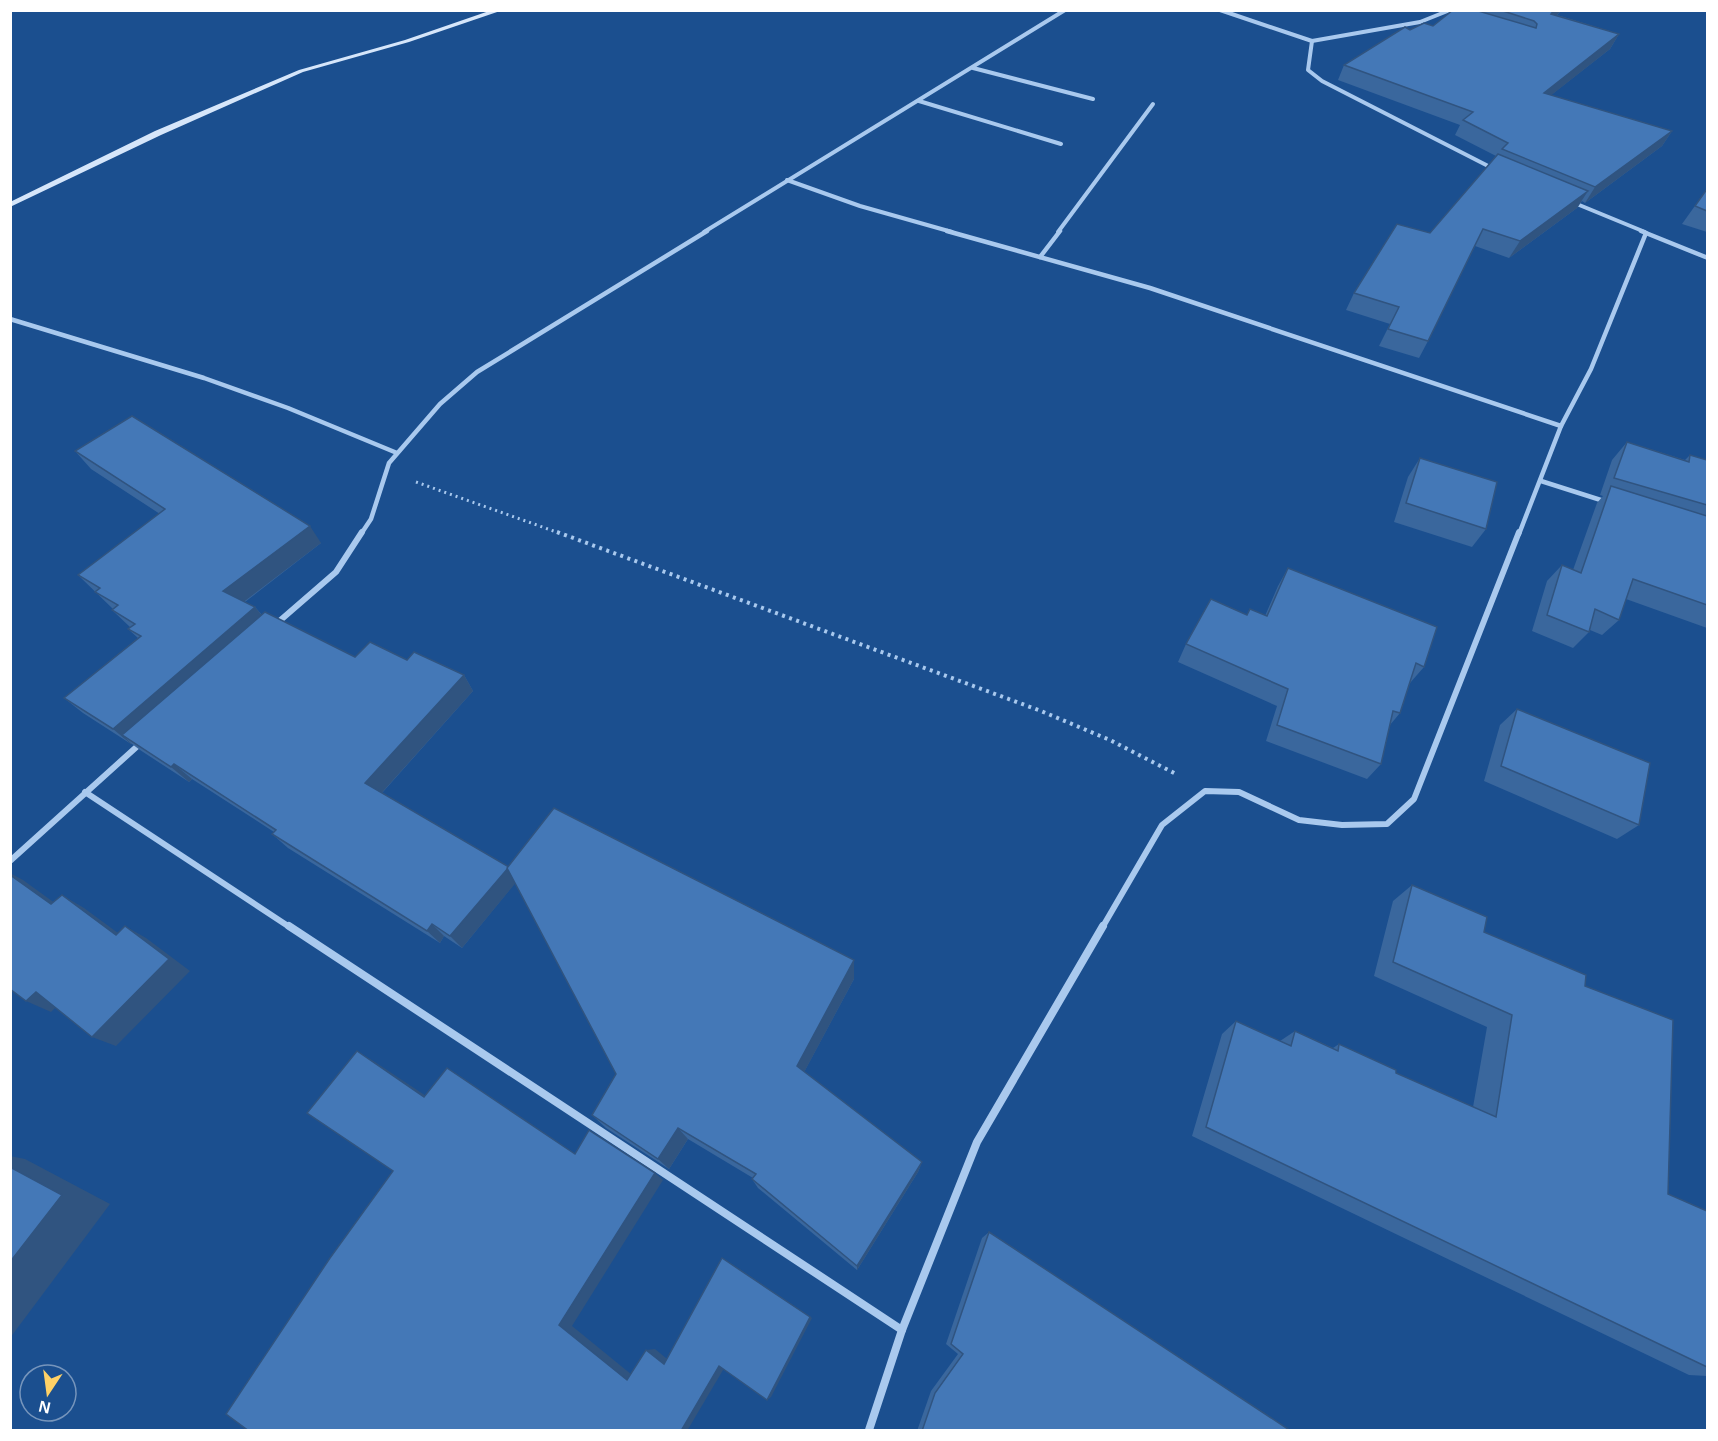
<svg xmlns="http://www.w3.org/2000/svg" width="1718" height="1441" font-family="Helvetica,sans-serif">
<rect width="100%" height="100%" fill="#1b4f8f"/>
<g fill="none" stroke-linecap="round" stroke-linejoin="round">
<polyline stroke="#a9c9ee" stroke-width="3" stroke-dasharray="2 4" stroke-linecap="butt" points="416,482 562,534"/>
<polyline stroke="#a9c9ee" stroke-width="4" stroke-dasharray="3 4.5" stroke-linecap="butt" points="557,532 1041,711 1110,740 1176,774"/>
<g stroke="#a9c9ee" stroke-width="4">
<polyline points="1220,10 1312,41 1308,70 1322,81 1494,169"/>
<polyline points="1312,41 1420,22 1450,10"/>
<polyline points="973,68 1093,99"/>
<polyline points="919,101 1061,144"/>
<polyline points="787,180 860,206 952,232"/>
<polyline points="1572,202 1645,232"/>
<polyline points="704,232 1065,10"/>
<polyline points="1058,232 1153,104"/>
</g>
<g stroke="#a9c9ee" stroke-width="4.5">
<polyline points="947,231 1150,288 1561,426"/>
<polyline points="1641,231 1708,258"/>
<polyline points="1040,257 1060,231"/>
<polyline points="10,319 204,378 288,408 397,453"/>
<polyline points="1541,481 1607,502"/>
<polyline points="361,534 371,519 389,463 440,404 477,372 707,231"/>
<polyline points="1519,534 1561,426 1591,369 1646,233"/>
</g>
<g stroke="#a9c9ee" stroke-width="6">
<polyline points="276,624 336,572 362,532"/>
<polyline points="85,792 291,928"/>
<polyline points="10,861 142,742"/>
<polyline points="1102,928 1162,825 1205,791 1239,792 1299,820 1342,825 1387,824 1414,799 1519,532"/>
</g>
<g stroke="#a9c9ee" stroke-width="8">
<polyline points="289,926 902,1330"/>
<polyline points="869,1430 902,1330 977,1142 1103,926"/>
</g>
<polygon fill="#d6e6fa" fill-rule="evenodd" points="492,10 503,10 409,42 303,72 161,135 10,207 10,202 155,131 299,70 405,40"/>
</g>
<g fill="#3a679d">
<polygon points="1453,10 1562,10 1557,15 1619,34 1610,49 1551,95 1672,131 1662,146 1585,203 1582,201 1577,208 1509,258 1475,246 1428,341 1419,358 1379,346 1390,324 1346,310 1354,293 1430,233 1496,156 1455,135 1460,125 1338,80 1344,65 1410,30 1433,26"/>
<polygon points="1707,189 1707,232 1682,224"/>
<polygon points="1627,442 1685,460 1690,455 1707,460 1707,628 1626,599 1619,620 1602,635 1590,630 1589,632 1573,648 1532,631 1547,581 1562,565 1573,570 1597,503 1603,496 1600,495 1612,460"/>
<polygon points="75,451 321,543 245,602 255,607 262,615 355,657 407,660 464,675 473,691 382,793 509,867 854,960 854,979 804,1072 922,1162 918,1172 857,1270 758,1188 752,1179 753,1178 688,1139 669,1169 606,1128 592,1115 616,1074 515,883 462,948 444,936 440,943 288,848 272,834 274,832 192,779 189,782 140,750 132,744 131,744 83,713 64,698 138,638 128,629 130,627 112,610 113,609 78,575 160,514 91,469"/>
<polygon points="1420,458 1486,529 1472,547 1394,522 1408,477"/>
<polygon points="1288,568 1424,667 1410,683 1400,713 1390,725 1381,764 1367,779 1266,741 1277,706 1178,662 1186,644 1247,615 1265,616 1278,586"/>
<polygon points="1517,709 1639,825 1617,839 1484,781 1500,725"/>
<polygon points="1412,885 1484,932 1585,986 1668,1194 1707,1211 1707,1376 1689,1375 1192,1136 1222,1034 1236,1021 1280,1041 1295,1031 1333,1048 1339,1044 1396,1073 1473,1107 1487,1027 1374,976 1393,901"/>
<polygon points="989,1232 1291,1431 917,1431 931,1391 958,1354 946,1344 982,1238"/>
</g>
<g fill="#305480">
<polygon points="1554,10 1562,10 1543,28 1551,14"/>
<polygon points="1619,34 1610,49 1535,108 1544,93"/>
<polygon points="1672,131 1662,146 1585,203 1595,187"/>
<polygon points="1588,191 1577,208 1509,258 1520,241"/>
<polygon points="310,526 321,543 237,607 223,591"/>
<polygon points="255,607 269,624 122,735 132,744 131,744 113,729"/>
<polygon points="464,675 473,691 378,797 365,783"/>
<polygon points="174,764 192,779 189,782 171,767"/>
<polygon points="509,867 518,880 462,948 450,936"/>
<polygon points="10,873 23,880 74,917 51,904 10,875"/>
<polygon points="62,895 84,908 137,947 116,935"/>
<polygon points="432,924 444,936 440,943 427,931"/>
<polygon points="125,926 146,938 190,971 116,1046 92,1037"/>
<polygon points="854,960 854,979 800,1080 797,1066"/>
<polygon points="36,992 61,1002 51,1012 26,1001"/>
<polygon points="357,1051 375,1062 441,1106 424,1097"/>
<polygon points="678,1128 688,1139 669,1169 658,1159"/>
<polygon points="10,1156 25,1159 110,1204 10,1338"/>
<polygon points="922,1162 918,1172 857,1270 857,1266"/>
<polygon points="655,1173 663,1180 572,1326 637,1379 627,1380 559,1325"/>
<polygon points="722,1258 812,1318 771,1397 767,1400"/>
<polygon points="655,1349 672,1363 664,1364 646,1350"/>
<polygon points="726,1365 687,1431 681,1431 719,1366"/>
</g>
<g fill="#4478b7" stroke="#305480" stroke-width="1.5">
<polygon points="1453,10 1475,10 1536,28 1537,24 1534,21 1500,10 1554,10 1551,14 1619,34 1544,93 1672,131 1595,187 1502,149 1508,143 1463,120 1473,112 1344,65 1405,27 1410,30 1424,23 1433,26"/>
<polygon points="1498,154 1588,191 1520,241 1483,229 1428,341 1388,329 1399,307 1354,293 1397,224 1430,233"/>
<polygon points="1707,189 1707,211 1695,206"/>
<polygon points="132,416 310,526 223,591 255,607 113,729 64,698 141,636 128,629 135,624 112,610 118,605 95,592 100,588 78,575 165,509 75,451"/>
<polygon points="1627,442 1689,462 1690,455 1707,460 1707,505 1614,478"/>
<polygon points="1420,458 1497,482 1486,529 1406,503"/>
<polygon points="1611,486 1707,516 1707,605 1633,579 1619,620 1595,609 1589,632 1547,615 1562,565 1581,573"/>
<polygon points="1288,568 1437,627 1424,667 1416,663 1400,713 1393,711 1381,764 1277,725 1288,689 1186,644 1211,599 1247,615 1250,609 1267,616"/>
<polygon points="265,612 355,657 370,642 407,660 414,652 464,675 365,783 509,867 450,936 432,924 427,931 272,834 276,830 174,764 171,767 122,735"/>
<polygon points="1517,709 1650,763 1639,825 1501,766"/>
<polygon points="554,808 854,960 797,1066 922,1162 857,1266 752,1179 756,1174 678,1128 658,1159 592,1115 616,1074 507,868"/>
<polygon points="10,875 51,904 62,895 116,935 125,926 169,959 92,1037 36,992 26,1001 10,989"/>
<polygon points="1412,885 1487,917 1484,932 1586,975 1585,986 1673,1020 1668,1194 1707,1211 1707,1367 1206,1127 1236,1021 1291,1046 1295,1031 1338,1051 1339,1044 1396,1070 1396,1073 1496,1117 1512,1015 1393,962"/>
<polygon points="357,1051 424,1097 447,1068 575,1154 589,1130 655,1173 559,1325 627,1380 646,1350 664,1364 722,1258 810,1317 767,1400 719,1366 681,1431 249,1431 226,1414 330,1258 393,1171 307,1113"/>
<polygon points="10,1167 62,1195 10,1262"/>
<polygon points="989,1232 1291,1431 922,1431 935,1393 963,1354 951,1344"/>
</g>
<rect width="1718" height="1441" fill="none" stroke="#ffffff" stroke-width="24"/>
<g transform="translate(48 1393) rotate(193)"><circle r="28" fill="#1b4f8f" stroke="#7695bc" stroke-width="1.5"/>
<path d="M0-4.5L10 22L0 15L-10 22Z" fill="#ffd166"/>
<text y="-9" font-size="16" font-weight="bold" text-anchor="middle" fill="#ffffff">N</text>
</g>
</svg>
